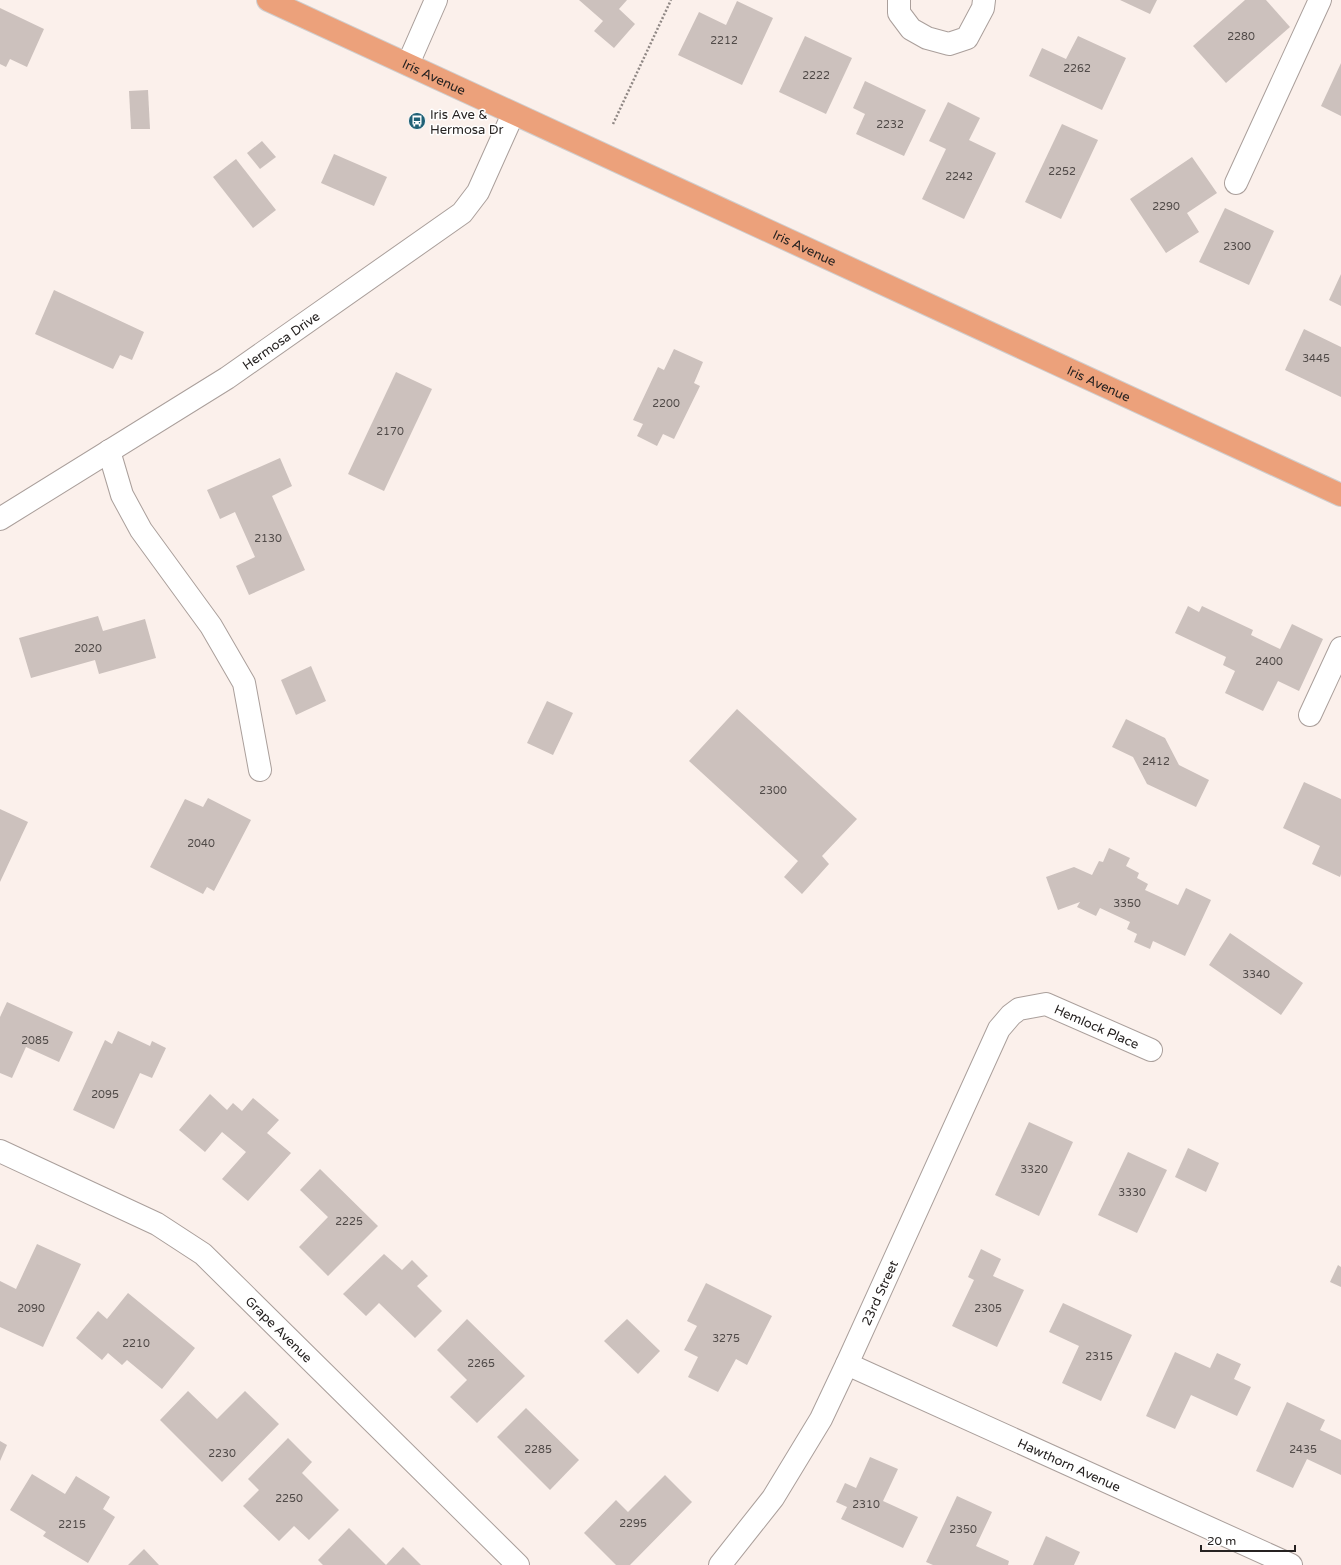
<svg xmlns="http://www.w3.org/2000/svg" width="1341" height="1565" font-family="'Varela Round',sans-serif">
<rect width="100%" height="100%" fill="#fbf0eb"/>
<g fill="#ccc1bd">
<polygon points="579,0 627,0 619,9 635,24 614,48 594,31 603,21"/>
<polygon points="1120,0 1157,0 1150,14"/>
<polygon points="1245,0 1266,0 1290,27 1226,83 1193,46"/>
<polygon points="737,1 773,18 742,85 678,55 699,12 726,25"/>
<polygon points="0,8 44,29 27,67 10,59 6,67 0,64"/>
<polygon points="805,36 852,58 826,114 779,92"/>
<polygon points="1078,36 1126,58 1102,110 1029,76 1042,48 1066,59"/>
<polygon points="1341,63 1341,116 1321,106"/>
<polygon points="865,81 926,110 904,156 856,134 865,114 853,108"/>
<polygon points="148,90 150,129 131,129 129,91"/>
<polygon points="948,102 980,118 969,140 996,153 964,219 922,199 946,149 929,141"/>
<polygon points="1062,124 1098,140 1061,219 1025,202"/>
<polygon points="262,141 276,157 260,169 247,153"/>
<polygon points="334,154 387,177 374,206 321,183"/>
<polygon points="1192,157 1217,193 1187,213 1199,232 1166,253 1130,199"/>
<polygon points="236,159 276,210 253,228 213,177"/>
<polygon points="1225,208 1274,231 1249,285 1199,262"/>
<polygon points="1341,274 1341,306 1329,300"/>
<polygon points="54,290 144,332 132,360 120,355 113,369 35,334"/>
<polygon points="1304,329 1341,347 1341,397 1285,370"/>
<polygon points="674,349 703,362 694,383 700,386 674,439 663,434 657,446 637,436 643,424 633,420 658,367 664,370"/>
<polygon points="396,372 432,389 384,491 348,474"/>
<polygon points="280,458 292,486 272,496 305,570 249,595 236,566 255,557 235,512 220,519 207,490"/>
<polygon points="1188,606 1199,612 1202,606 1253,630 1251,635 1280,649 1292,624 1323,639 1299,691 1278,681 1263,711 1225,693 1235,671 1223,665 1226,657 1175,633"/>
<polygon points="98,616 103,631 145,619 156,658 99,674 95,660 31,678 19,638"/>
<polygon points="311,666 326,701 296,715 281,680"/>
<polygon points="547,701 573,713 553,755 527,743"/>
<polygon points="737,709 857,819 822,856 829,864 802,894 784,877 798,861 689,761"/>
<polygon points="1126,719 1165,738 1179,765 1209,780 1196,807 1147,784 1133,757 1112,747"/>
<polygon points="1304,782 1341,799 1341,874 1340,877 1312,864 1320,846 1283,828"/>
<polygon points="208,798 251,820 214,891 207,887 203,894 150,867 185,799 203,807"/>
<polygon points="0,809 28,822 0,882"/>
<polygon points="1109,848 1130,858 1126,866 1139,873 1137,878 1148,884 1145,890 1178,905 1186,888 1211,900 1185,956 1153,941 1150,949 1134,942 1137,934 1127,929 1130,922 1100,908 1096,916 1077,907 1080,902 1058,910 1046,877 1074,867 1092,875 1099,861 1103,862"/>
<polygon points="1230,933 1303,983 1281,1015 1209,965"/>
<polygon points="7,1002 73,1032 59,1062 26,1047 12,1078 0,1073 0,1017"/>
<polygon points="118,1031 150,1046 152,1041 166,1048 152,1078 140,1073 114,1129 73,1110 105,1040 112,1044"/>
<polygon points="210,1094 227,1110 233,1103 242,1111 253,1098 279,1120 267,1133 291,1153 248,1201 222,1179 246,1152 222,1132 205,1152 179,1130"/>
<polygon points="1029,1122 1073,1142 1039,1216 995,1195"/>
<polygon points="1188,1148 1219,1163 1206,1192 1175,1177"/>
<polygon points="1128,1152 1167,1170 1137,1233 1098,1215"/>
<polygon points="320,1169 378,1226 328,1276 299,1247 328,1217 300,1190"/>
<polygon points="37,1244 81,1264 43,1347 0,1327 0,1281 16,1289"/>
<polygon points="981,1249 1001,1259 993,1276 1024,1290 997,1347 952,1326 974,1280 968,1277"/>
<polygon points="384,1254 402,1270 412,1260 428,1276 417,1286 442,1311 415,1338 379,1303 366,1316 343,1294"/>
<polygon points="1338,1265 1341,1267 1341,1287 1330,1282"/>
<polygon points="706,1283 772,1316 747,1365 736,1359 718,1392 688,1377 698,1357 684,1350 697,1326 687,1321"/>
<polygon points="128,1293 195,1348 162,1389 127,1360 122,1365 108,1353 102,1360 76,1338 98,1311 107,1319"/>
<polygon points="1063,1303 1132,1335 1101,1401 1062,1383 1079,1346 1049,1332"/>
<polygon points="467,1319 525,1376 477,1423 450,1397 467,1380 437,1350"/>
<polygon points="627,1319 660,1351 638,1374 604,1341"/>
<polygon points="1175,1352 1210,1368 1217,1353 1241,1364 1234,1379 1251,1387 1237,1416 1191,1395 1175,1429 1146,1416"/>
<polygon points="188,1391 217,1419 245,1391 279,1424 222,1482 160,1420"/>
<polygon points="1287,1402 1325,1420 1320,1430 1341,1440 1341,1475 1307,1459 1293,1488 1256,1471"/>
<polygon points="526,1408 579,1460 550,1490 497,1437"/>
<polygon points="288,1438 312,1462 302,1473 339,1510 309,1540 294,1526 279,1541 243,1506 259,1490 248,1479"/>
<polygon points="0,1441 7,1445 0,1461"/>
<polygon points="870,1457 898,1469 883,1501 918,1517 903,1548 841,1519 847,1507 836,1502 845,1483 856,1488"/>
<polygon points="32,1474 65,1494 76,1476 110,1497 103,1509 115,1517 88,1563 43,1536 46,1532 10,1510"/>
<polygon points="665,1475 692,1502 630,1565 616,1565 584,1533 616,1500 628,1512"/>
<polygon points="957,1496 992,1512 976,1546 1009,1561 1008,1565 933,1565 926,1562"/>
<polygon points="349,1528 386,1565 403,1547 421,1565 323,1565 318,1560"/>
<polygon points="1046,1536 1080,1552 1074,1565 1033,1565"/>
<polygon points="144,1549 159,1565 128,1565"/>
</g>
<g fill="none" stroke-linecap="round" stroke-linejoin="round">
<g stroke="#aa9f9b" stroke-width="24">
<g id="minor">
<polyline points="899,0 899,13 911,29 927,38 949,44 967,38 983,8 984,0"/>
<polyline points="408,64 436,0"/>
<polyline points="1236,183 1320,0"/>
<polyline points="109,451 122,495 141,530 211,626 244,683 260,770"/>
<path id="s1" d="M0 519 227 378 462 213 478 192 513 114"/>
<polyline points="1310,715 1341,648"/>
<path id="s2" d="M0 1151 157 1224 203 1254 518 1565"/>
<path id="s3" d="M847 1364 1291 1565"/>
<path id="s4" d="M720 1565 773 1498 821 1419 847 1364 999 1029 1011 1015 1019 1009 1046 1004 1151 1050"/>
</g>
</g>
<g stroke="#cfcece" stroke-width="24">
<g id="major">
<path id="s5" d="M268 0 1341 495"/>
</g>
</g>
<polyline stroke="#8f8784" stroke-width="2.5" stroke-dasharray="2 2" stroke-linecap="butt" points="613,124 671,0"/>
<use href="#minor" stroke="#fff" stroke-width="22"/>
<use href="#major" stroke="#eca17b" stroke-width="22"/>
</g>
<defs>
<g id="bus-disc" transform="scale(0.9)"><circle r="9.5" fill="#206075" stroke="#fff"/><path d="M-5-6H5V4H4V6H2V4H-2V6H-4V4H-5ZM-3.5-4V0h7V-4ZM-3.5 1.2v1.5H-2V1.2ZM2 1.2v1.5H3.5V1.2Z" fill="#fff"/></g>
</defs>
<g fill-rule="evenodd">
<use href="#bus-disc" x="417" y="121"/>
</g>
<g text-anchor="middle" stroke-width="3" stroke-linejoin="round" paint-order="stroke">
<g font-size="11" fill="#504a48">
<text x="1241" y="40">2280</text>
<text x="724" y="44">2212</text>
<text x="1077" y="72">2262</text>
<text x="816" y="79">2222</text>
<text x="890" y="128">2232</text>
<text x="1062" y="175">2252</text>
<text x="959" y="180">2242</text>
<text x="1166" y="210">2290</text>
<text x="1237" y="250">2300</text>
<text x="1316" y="362">3445</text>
<text x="666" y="407">2200</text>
<text x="390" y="435">2170</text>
<text x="268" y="542">2130</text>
<text x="88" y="652">2020</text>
<text x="1269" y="665">2400</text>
<text x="1156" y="765">2412</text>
<text x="773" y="794">2300</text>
<text x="201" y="847">2040</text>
<text x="1127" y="907">3350</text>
<text x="1256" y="978">3340</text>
<text x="35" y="1044">2085</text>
<text x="105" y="1098">2095</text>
<text x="1034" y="1173">3320</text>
<text x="1132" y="1196">3330</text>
<text x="349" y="1225">2225</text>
<text x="31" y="1312">2090</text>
<text x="988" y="1312">2305</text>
<text x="726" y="1342">3275</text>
<text x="136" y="1347">2210</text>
<text x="1099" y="1360">2315</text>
<text x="481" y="1367">2265</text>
<text x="538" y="1453">2285</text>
<text x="1303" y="1453">2435</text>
<text x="222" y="1457">2230</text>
<text x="289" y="1502">2250</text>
<text x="866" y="1508">2310</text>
<text x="633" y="1527">2295</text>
<text x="72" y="1528">2215</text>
<text x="963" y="1533">2350</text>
</g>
<g font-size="13" fill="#262221" stroke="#fff">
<text dy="5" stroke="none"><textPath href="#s5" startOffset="183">Iris Avenue</textPath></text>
<text dy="5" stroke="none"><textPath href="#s5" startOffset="591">Iris Avenue</textPath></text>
<text dy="5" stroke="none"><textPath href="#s1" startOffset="333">Hermosa Drive</textPath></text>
<text dy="5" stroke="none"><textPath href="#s5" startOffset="915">Iris Avenue</textPath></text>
<text dy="5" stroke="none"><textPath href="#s4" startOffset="718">Hemlock Place</textPath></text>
<text dy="5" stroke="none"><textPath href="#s4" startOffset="317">23rd Street</textPath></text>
<text dy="5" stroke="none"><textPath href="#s2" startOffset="335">Grape Avenue</textPath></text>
<text dy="5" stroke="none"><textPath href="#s3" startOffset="244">Hawthorn Avenue</textPath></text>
</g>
<g font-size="13" fill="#262221" stroke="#fff" text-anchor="start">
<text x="430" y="119">Iris Ave &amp;<tspan x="430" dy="15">Hermosa Dr</tspan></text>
</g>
</g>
<path d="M1201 1545v6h94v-6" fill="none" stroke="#262221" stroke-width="2"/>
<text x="1207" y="1545" font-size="12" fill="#262221" stroke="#ffffff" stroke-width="3" paint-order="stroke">20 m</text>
</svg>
